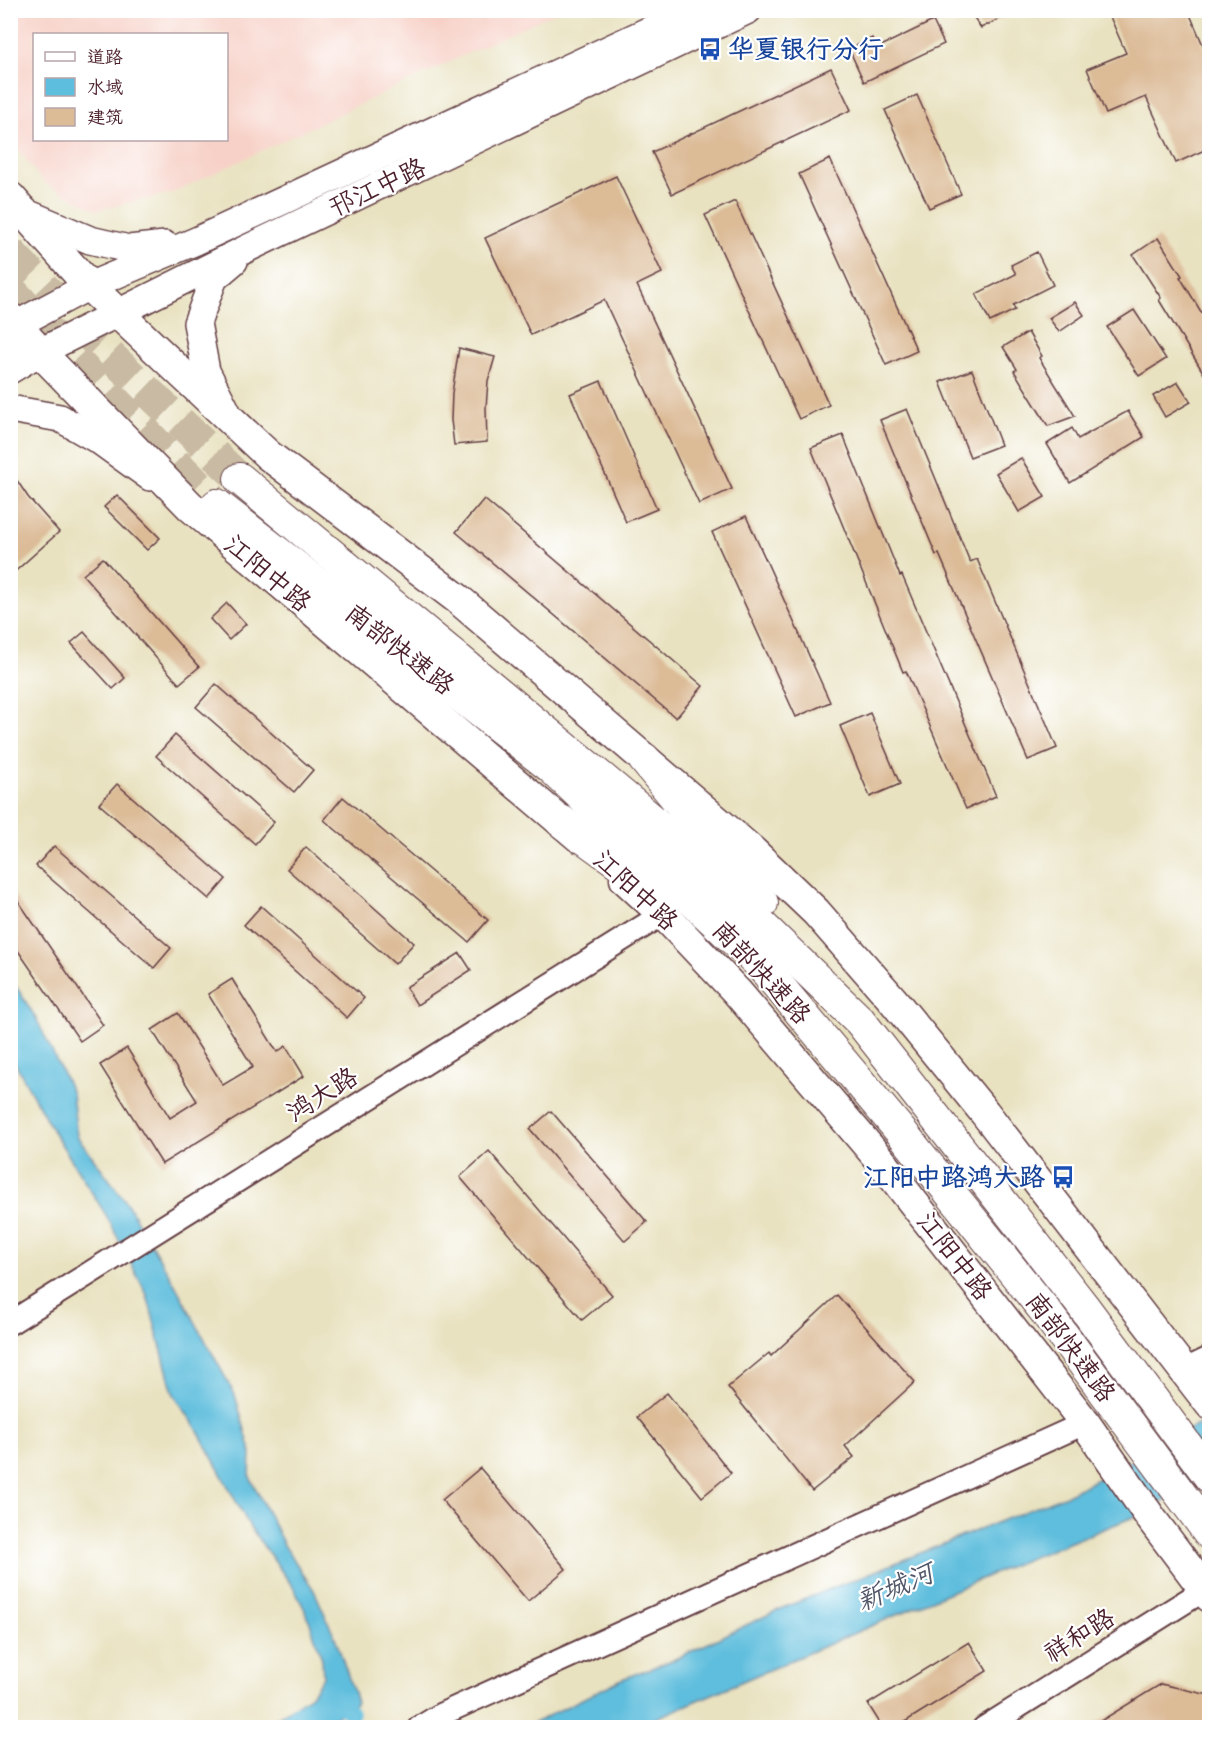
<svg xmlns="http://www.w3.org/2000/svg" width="1220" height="1738" font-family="Itim,'LXGW WenKai TC',sans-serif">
<rect width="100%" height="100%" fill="#fff"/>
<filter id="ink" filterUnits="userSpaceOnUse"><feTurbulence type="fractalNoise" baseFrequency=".0167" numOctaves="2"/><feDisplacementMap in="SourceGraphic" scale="12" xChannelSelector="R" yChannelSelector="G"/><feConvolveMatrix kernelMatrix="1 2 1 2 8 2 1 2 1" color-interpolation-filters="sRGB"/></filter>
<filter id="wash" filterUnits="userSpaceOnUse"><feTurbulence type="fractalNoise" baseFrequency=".008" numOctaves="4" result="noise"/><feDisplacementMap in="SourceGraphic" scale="24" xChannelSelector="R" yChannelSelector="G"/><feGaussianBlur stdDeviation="1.35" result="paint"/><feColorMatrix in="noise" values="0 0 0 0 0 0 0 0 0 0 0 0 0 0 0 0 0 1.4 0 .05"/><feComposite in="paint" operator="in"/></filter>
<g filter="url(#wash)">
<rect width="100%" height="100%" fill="#e9e2c1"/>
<path fill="#f7d1c7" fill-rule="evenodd" d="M11 10H558V11L172 193 97 210 44 183 11 140ZM34 34H226V140H34Z"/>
<g fill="#5ebedd" stroke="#546e84" stroke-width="1.5">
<polygon points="10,977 36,1018 72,1093 77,1136 126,1202 173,1281 235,1395 251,1451 250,1477 284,1545 314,1590 335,1637 357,1702 320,1727 263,1727 311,1695 323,1677 322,1659 307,1614 293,1587 250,1527 195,1426 173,1393 147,1295 106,1215 53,1131 11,1056"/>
<polygon points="1209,1419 1209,1473 1146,1512 1013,1565 659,1717 639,1727 524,1728 622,1679 673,1660 780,1609 1071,1493"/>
</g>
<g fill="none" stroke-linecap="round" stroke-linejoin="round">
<polyline stroke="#5ebedd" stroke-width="16" points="347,1710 351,1714"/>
</g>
<g id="blocks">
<g fill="#dcbb97">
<polygon points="969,10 1017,10 981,28"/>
<polygon points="1107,10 1188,10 1209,59 1209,148 1176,163 1146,97 1106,114 1087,69 1126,53"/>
<polygon points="933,21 944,44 864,82 849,49 872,38 877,48"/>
<polygon points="831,68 851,110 672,194 652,152"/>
<polygon points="917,95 961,194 929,208 885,110"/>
<polygon points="830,159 917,351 886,365 799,174"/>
<polygon points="616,176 662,273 637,285 732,489 699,504 604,300 531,335 485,238"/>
<polygon points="735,201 829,405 799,419 705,215"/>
<polygon points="1158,238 1182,276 1180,277 1209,325 1209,382 1159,300 1161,298 1133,255"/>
<polygon points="1037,252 1053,285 1013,305 1015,310 990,322 976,294 1016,274 1011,265"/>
<polygon points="1075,302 1084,315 1059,332 1049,318"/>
<polygon points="1134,310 1166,359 1139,376 1107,327"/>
<polygon points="1028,332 1042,356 1039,358 1075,416 1048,426 1014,371 1017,369 1003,347"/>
<polygon points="459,348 495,357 488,381 486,408 487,442 454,445 451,420 452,393"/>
<polygon points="972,370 1001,445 970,457 940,382"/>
<polygon points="601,381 657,509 626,522 570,394"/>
<polygon points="1178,382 1191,402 1165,417 1153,396"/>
<polygon points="907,409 970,562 977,559 1057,748 1028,760 939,554 936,555 880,420"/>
<polygon points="1128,411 1144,437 1070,483 1047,444 1072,428 1078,439"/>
<polygon points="843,435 900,576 902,575 996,796 966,809 906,671 903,672 811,448"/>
<polygon points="1021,458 1045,497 1019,512 996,473"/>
<polygon points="10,470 28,497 59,532 10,576"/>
<polygon points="117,495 160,538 147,550 104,507"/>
<polygon points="484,499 703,686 676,718 456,532"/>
<polygon points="746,516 830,702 796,717 712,532"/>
<polygon points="103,558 199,667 179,684 83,575"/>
<polygon points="227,603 246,624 229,640 210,619"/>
<polygon points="84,632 125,678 113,689 71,643"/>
<polygon points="216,684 313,770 294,792 196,707"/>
<polygon points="870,713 900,784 870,797 840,726"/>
<polygon points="175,735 274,822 255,844 156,756"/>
<polygon points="117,784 226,879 209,899 99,804"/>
<polygon points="343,797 488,920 469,942 324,820"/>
<polygon points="54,846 171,948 154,968 36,866"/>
<polygon points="306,847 414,943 395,964 287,869"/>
<polygon points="10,889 103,1025 80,1041 10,939"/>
<polygon points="261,906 364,998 347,1018 244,925"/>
<polygon points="460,953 471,970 417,1005 406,987"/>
<polygon points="232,979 277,1052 286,1046 304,1076 162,1164 100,1065 127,1048 170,1118 197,1101 152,1030 178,1013 223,1085 253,1067 208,994"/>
<polygon points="551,1111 647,1222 625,1241 530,1129"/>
<polygon points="489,1151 612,1295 582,1320 460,1177"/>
<polygon points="837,1295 915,1382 845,1446 854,1457 812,1491 728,1387 769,1353 771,1356"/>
<polygon points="667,1393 731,1473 702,1497 637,1417"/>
<polygon points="480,1468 566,1569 528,1601 442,1500"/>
<polygon points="969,1642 987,1671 895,1728 883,1728 868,1704"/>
<polygon points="1161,1684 1209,1695 1209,1728 1089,1728"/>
</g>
</g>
</g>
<g filter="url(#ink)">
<use href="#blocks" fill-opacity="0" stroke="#623c42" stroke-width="1.5"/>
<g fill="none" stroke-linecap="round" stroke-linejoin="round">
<g stroke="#c9bba3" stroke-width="32" stroke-dasharray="32 16" stroke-linecap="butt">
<polyline points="10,252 98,344 240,479"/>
<polyline points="10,289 75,360 217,505"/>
</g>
<g stroke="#623c42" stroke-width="26">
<g id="tertiary">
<polyline points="10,1323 663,914"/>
<polyline points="1185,1370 1210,1358"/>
<polyline points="419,1728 442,1714 1085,1423"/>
<polyline points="984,1728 1204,1590"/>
</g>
</g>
<g stroke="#623c42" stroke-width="30">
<g id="secondary">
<polyline points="24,212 90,240 129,249 165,245"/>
<polyline points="10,328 89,286 196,241 693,10"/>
<polyline points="10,370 40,352 248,248 748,10"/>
<polyline points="10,409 60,418 100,441 150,477"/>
<polyline points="227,412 206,371 197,323 214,278 234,261"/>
</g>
</g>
<g stroke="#623c42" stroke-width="33">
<g id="primary">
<polyline points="10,197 89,286 268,455 458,599 752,851 816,912 892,999 985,1113 1210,1404"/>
<polyline points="10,318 40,352 191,507 579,837"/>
<polyline points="625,879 663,914 737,992 881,1161 1085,1423 1153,1521 1210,1597"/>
</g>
</g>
<g stroke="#623c42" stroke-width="34">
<g id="trunk">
<polyline points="240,479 651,819 860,1021 1083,1306 1210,1477"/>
<polyline points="217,505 551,767 760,964 903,1134 1042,1307 1210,1534"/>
<polyline points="644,759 762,903"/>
<polyline points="561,821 658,891"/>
</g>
</g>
<use href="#tertiary" stroke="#fff" stroke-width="22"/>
<use href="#secondary" stroke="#fff" stroke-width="27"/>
<use href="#primary" stroke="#fff" stroke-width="30"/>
<use href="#trunk" stroke="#fff" stroke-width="32"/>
</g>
</g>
<defs>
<g id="bus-bare" transform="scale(1.8)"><path d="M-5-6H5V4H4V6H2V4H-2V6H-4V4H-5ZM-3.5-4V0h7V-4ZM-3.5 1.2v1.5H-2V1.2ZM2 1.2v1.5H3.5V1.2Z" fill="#1a4fb4" stroke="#fff" stroke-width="2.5" paint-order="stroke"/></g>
</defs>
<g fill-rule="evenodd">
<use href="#bus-bare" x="710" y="49"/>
<use href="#bus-bare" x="1063" y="1177"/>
</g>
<g text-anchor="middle" stroke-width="4.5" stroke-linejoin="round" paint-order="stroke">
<g font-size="26" font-weight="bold" fill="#164399" stroke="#fff" text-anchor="start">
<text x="728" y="58">华夏银行分行</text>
<text x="1045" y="1186" text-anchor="end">江阳中路鸿大路</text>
</g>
<g font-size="26" fill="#4a1f2b" stroke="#fff">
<text transform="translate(377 187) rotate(-25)" y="9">邗江中路</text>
<text transform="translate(268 573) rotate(40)" y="9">江阳中路</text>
<text transform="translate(400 649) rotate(38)" y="9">南部快速路</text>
<text transform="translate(636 890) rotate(43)" y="9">江阳中路</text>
<text transform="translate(762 972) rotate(47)" y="9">南部快速路</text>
<text transform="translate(322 1094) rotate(-32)" y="9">鸿大路</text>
<text transform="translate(955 1256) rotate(52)" y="9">江阳中路</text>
<text transform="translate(1071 1347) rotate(53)" y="9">南部快速路</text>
<text transform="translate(1079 1635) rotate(-32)" y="9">祥和路</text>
</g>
<g font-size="27" font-style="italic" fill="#515769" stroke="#fff">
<text transform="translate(895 1587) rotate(-23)" y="9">新城河</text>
</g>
</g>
<rect width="1220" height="1738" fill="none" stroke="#fff" stroke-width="36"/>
<rect x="33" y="33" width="195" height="108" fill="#ffffff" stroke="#b7a5aa" stroke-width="1.5"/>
<rect x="45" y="52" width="30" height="9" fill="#ffffff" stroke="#b7a5aa" stroke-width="1.5"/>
<text x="87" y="63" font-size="18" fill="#4a1f2b">道路</text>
<rect x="45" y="78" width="30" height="18" fill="#5ebedd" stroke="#b7a5aa" stroke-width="1.5"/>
<text x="87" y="93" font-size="18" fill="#4a1f2b">水域</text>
<rect x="45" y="108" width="30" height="18" fill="#dcbb97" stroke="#b7a5aa" stroke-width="1.5"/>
<text x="87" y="123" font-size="18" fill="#4a1f2b">建筑</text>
</svg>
